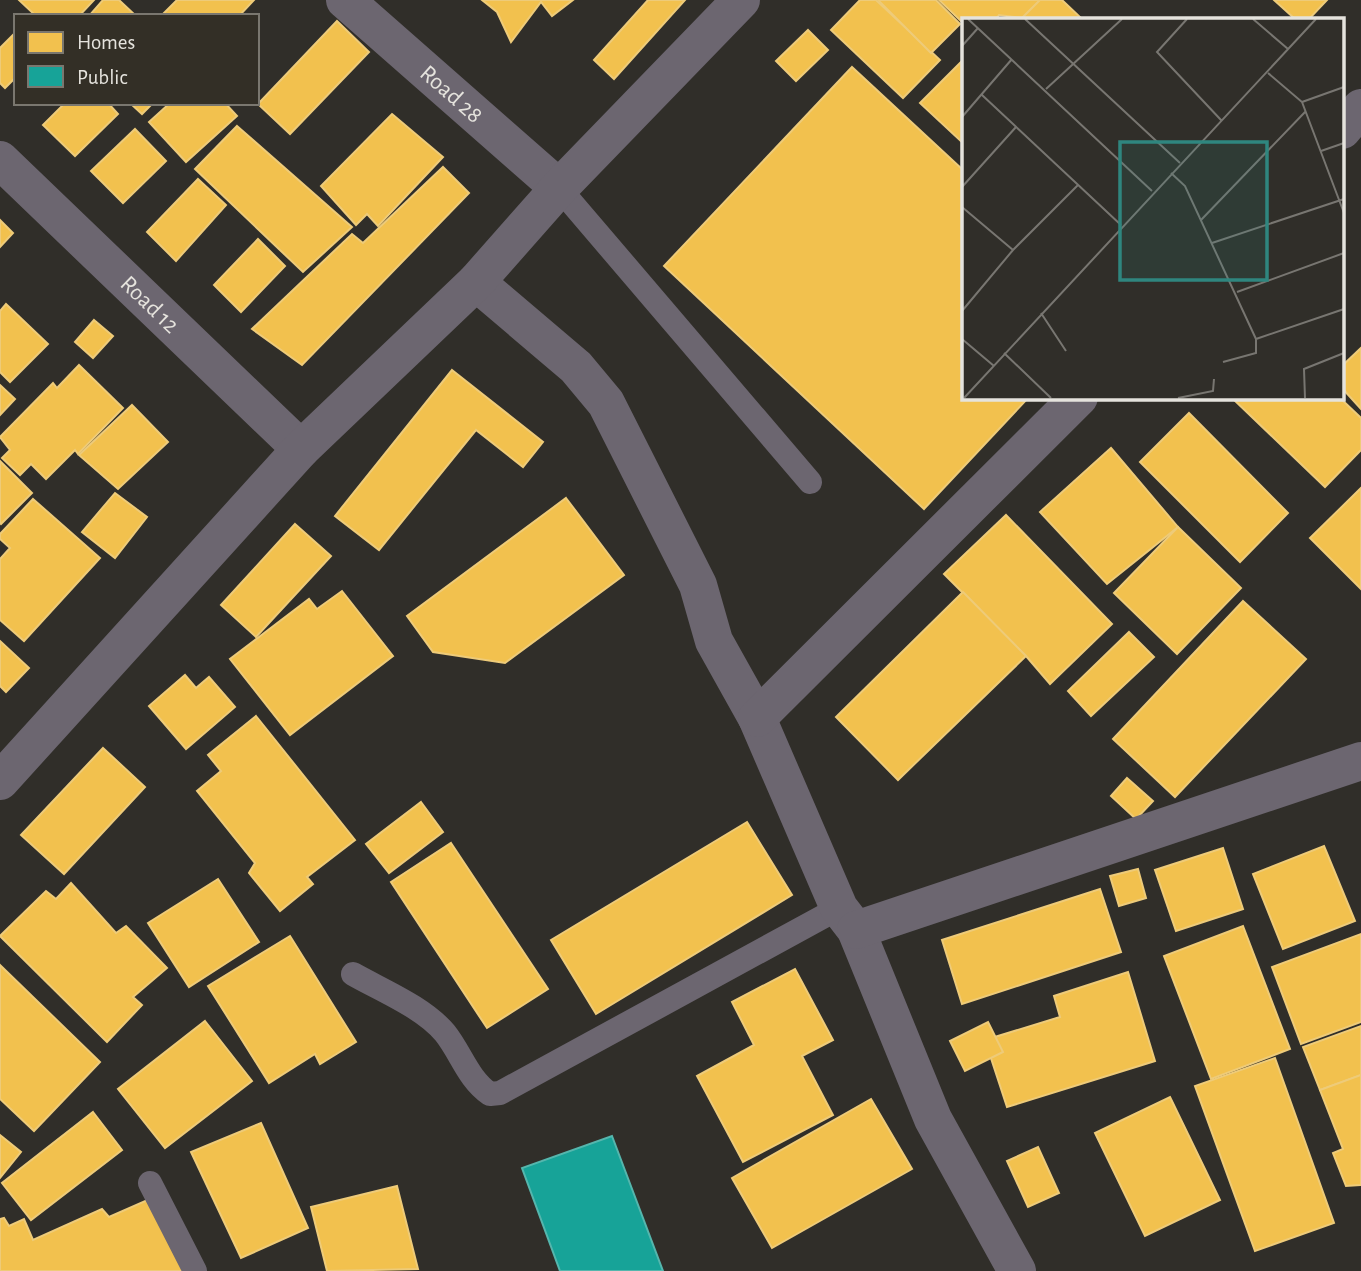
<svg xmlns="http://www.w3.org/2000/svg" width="1361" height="1271" font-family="'Alegreya Sans',sans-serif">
<rect width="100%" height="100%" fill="#302e29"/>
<g fill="#f2c14e" stroke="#eecb79" stroke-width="2">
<polygon points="19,0 94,0 79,16 36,16"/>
<polygon points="103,0 119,0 136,16 89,16"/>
<polygon points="177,0 254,0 239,16 161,16"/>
<polygon points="482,0 573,0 552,16 541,2 511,42 497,12"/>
<polygon points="648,0 685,0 614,79 594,60"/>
<polygon points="860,0 876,0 940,60 903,98 831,30"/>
<polygon points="878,0 936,0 960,24 931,53"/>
<polygon points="939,0 1040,0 1022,18 999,15 996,19 964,19 964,24"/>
<polygon points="1040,0 1062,0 1082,19 1021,19"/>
<polygon points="1274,0 1327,0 1309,19 1295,19"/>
<polygon points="337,21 369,52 290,134 258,104"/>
<polygon points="808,30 828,50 796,81 776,61"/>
<polygon points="16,32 16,77 5,88 0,83 0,48"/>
<polygon points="964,59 964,144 920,103"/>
<polygon points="852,67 964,171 964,397 1029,397 924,509 664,266"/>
<polygon points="65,103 108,103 118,114 75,156 43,125"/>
<polygon points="130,103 153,103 142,114"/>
<polygon points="170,103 225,103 237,116 186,162 149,122"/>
<polygon points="392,114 443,157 378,226 367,214 356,225 321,186"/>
<polygon points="237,126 352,227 303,272 195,169"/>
<polygon points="135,129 166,161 123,203 91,171"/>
<polygon points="443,167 469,193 302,365 252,329 352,234 363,243"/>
<polygon points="198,179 226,205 176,261 147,232"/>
<polygon points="0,220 13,233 0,247"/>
<polygon points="258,239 285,266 241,312 214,285"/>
<polygon points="6,304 48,344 10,382 0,372 0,311"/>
<polygon points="94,320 113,336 93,358 75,342"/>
<polygon points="1361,348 1361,409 1342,388 1342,366"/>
<polygon points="79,365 123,408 78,454 75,450 46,479 31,464 20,475 2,458 10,450 0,437 53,383 57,388"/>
<polygon points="452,370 543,442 523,467 476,430 379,550 335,516"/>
<polygon points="0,385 15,399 0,415"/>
<polygon points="1231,397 1339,397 1361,418 1361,450 1325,487"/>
<polygon points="132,405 168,442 118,489 79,455"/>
<polygon points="1189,413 1288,513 1240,562 1140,462"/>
<polygon points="1111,448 1178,527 1107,584 1040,512"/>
<polygon points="0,461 32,493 1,524 0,523"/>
<polygon points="1361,488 1361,589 1310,538"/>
<polygon points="115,493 147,517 115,558 82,532"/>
<polygon points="566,498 624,575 505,663 433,652 407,616"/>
<polygon points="33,499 100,558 24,641 0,620 0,559 10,548 0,539 0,534"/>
<polygon points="1006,515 1112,624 1050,684 1026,656 944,574"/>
<polygon points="295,524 331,556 256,637 221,605"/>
<polygon points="1178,527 1241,588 1177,654 1114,593"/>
<polygon points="342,591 393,656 290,735 230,659 309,599 317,609"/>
<polygon points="963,592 1026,656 898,780 836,717"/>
<polygon points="1243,601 1306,659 1175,797 1113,739"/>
<polygon points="1129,632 1154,657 1091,716 1068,691"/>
<polygon points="0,641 29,668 6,692 0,686"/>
<polygon points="185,675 196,688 209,677 235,707 186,749 149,706"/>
<polygon points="256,716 355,840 307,877 313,884 280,911 249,873 255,863 197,791 221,771 208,755"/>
<polygon points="103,748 145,787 64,874 21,835"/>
<polygon points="1127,778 1153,801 1136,819 1111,796"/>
<polygon points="421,802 443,832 389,873 366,844"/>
<polygon points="747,822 792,895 596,1014 551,940"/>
<polygon points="451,843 548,989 487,1028 391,882"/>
<polygon points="1324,846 1355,921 1283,949 1253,874"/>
<polygon points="1223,848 1243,909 1176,931 1155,870"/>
<polygon points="1138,869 1146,898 1119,906 1110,876"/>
<polygon points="218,879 259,942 189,987 148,923"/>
<polygon points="71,883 116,933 126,926 167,968 133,997 142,1005 107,1042 0,936 46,891 56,899"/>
<polygon points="1100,889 1121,952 962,1004 942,940"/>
<polygon points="1243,926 1290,1049 1211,1079 1164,956"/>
<polygon points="1361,934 1361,1022 1301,1044 1272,967"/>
<polygon points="290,936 356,1042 320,1064 315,1054 269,1083 208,986"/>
<polygon points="0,965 100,1062 34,1131 0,1099"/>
<polygon points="795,969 833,1040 802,1056 833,1115 743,1162 697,1076 754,1045 732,1002"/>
<polygon points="1128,972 1155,1061 1007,1107 985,1040 1060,1017 1054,996"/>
<polygon points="205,1021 252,1081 165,1148 118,1089"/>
<polygon points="988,1022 1003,1052 965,1071 950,1041"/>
<polygon points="1361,1026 1361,1075 1320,1090 1303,1047"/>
<polygon points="1275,1058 1334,1223 1255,1251 1195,1086"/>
<polygon points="1361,1075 1361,1185 1346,1186 1333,1153 1343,1149 1320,1090"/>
<polygon points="1170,1097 1220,1200 1145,1236 1095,1133"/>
<polygon points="871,1099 912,1169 772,1248 732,1178"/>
<polygon points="93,1112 122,1150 31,1220 2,1183"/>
<polygon points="261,1123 308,1228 241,1258 191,1152"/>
<polygon points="0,1135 21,1152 0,1178"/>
<polygon points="1038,1147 1059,1193 1028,1207 1007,1161"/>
<polygon points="397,1186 418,1269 327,1271 311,1207"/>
<polygon points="152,1198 185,1271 0,1271 0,1219 4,1218 9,1226 24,1219 33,1240 102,1209 109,1217"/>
</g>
<polygon fill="#17a398" stroke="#55b6ad" stroke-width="2" points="612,1136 663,1271 560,1271 522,1168"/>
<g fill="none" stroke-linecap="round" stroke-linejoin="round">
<g stroke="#6c6670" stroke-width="24">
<polyline points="559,188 810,482"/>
<path d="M353 974C383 991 423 1007 445 1033 461 1053 468 1079 490 1094L500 1093 839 908"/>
<polyline points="150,1183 195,1271"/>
</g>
<g stroke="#6c6670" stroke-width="38">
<path id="s1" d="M345 0 559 188"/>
<polyline points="1342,130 1361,108"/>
<path id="s2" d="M0 160 301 449"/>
<polyline points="476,282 576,367 606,403 698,585 714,641 757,718 839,908 856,930 933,1119 1017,1271"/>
<polyline points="757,718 1079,397"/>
<polyline points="0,781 301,449 476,282 559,188 741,0"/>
<polyline points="856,930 1361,761"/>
</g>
</g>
<g text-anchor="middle" stroke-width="7" stroke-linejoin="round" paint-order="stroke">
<g font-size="24" fill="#e5e3dd" stroke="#332f26">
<text dy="8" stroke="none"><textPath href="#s1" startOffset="142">Road 28</textPath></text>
<text dy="8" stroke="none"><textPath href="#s2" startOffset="208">Road 12</textPath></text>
</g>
</g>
<g transform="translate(962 18)">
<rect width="382" height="382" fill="#302e29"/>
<path fill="none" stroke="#787671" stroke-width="2" d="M6 1 190 173M63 1 218 145M225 1 195 34 259 102M291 1 326 31M0 28 16 10M306 55 340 84 382 195M84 71 160 1M20 77 159 207M340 84 382 69M0 99 50 41M359 133 382 125M209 155 223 168 294 321V335L261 344M0 169 54 109M0 189 51 232M239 202 344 93M250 225 382 181M275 274 382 235M0 293 51 232 116 167M79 295 104 333M0 321 32 348M294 321 382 291M42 335 89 380M2 380 354 1M216 380 251 373 252 361M343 380 342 351 382 335"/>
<path fill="#2f867f" fill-opacity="0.15" stroke="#2f867f" stroke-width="3.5" d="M158 124H305V262H158Z"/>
<rect width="382" height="382" fill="none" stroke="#e5e3dd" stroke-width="3.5"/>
</g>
<rect x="14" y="14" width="245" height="91" fill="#332f26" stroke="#7a776f" stroke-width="2"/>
<rect x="28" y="32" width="35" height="21" fill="#f2c14e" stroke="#7a776f" stroke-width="2"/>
<text x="77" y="49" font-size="21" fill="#e5e3dd">Homes</text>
<rect x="28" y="66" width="35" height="21" fill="#17a398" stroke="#7a776f" stroke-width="2"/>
<text x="77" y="84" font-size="21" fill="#e5e3dd">Public</text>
</svg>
